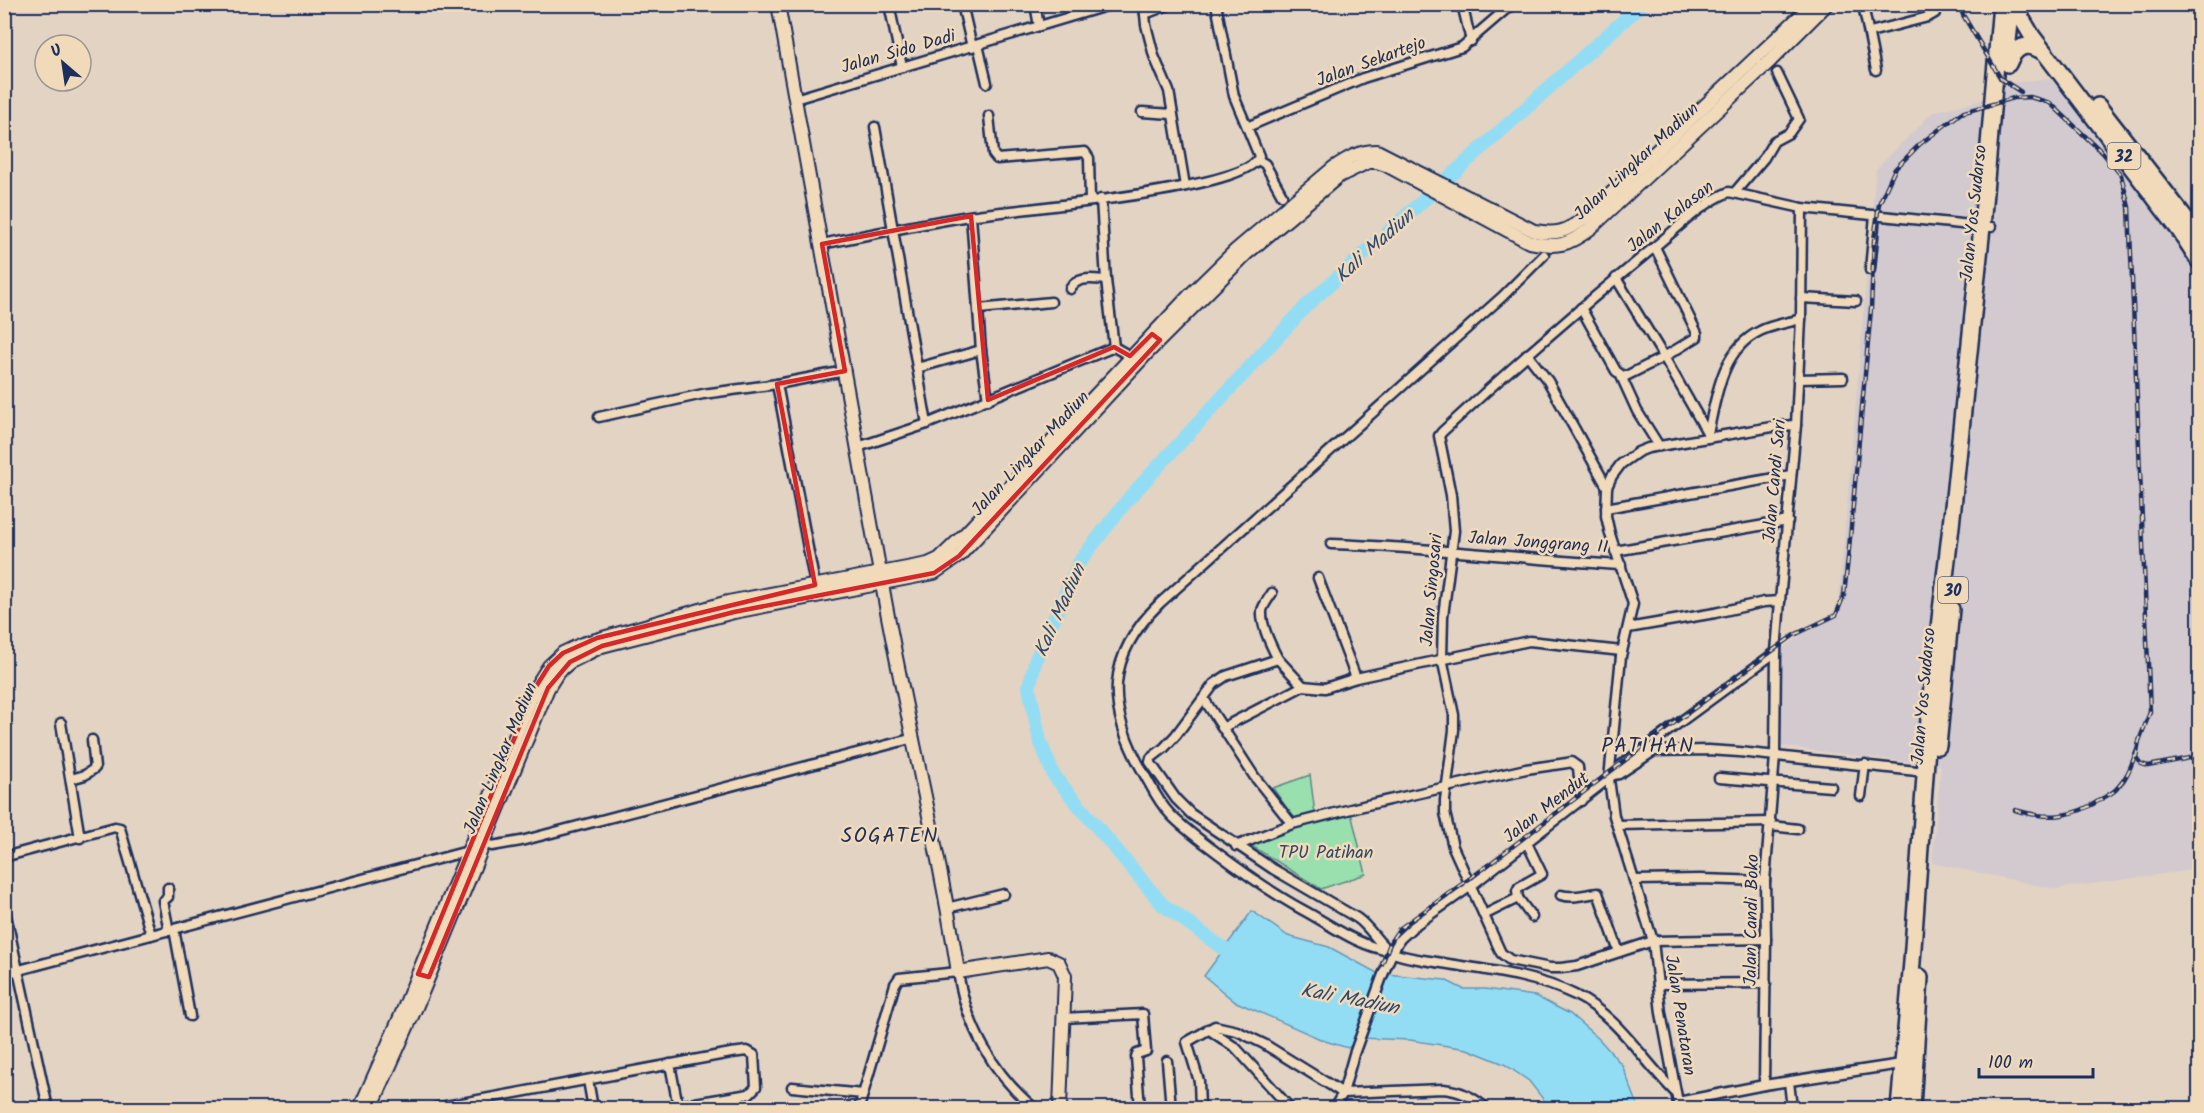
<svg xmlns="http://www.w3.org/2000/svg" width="2204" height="1113" font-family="Kalam,sans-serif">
<rect width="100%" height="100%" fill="#e3d3c3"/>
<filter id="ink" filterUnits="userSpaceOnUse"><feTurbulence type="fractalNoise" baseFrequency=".0167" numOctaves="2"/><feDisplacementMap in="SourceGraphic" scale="12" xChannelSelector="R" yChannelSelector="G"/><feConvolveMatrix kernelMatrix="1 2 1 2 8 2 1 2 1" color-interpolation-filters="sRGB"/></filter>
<g filter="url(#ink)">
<polygon fill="#d2cace" points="2057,77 2164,218 2199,278 2199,869 2055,889 1932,863 1941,766 1779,746 1783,648 1838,609 1876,169 1933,112 1987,99 2012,83"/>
<g fill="#99e0ae" stroke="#5a8886" stroke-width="1.5">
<polygon points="1310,775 1315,814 1294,819 1273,788"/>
<polygon points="1351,813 1366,874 1321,889 1247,843 1280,829"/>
</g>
<polygon fill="#93ddf4" stroke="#6397b8" stroke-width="1.5" points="1252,911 1288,936 1329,947 1377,973 1445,980 1463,989 1485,989 1535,996 1570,1014 1599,1039 1622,1065 1639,1108 1550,1108 1529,1081 1504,1064 1467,1049 1410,1040 1360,1038 1348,1048 1325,1041 1234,1001 1204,976"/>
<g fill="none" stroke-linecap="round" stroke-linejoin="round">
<polyline stroke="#93ddf4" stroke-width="14" points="1239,960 1162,904 1054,776 1040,741 1029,687 1036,659 1080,561 1129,498 1308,304 1642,4"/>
<g stroke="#1b2f5e" stroke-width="13">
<g id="street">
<polyline points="889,4 902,67"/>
<polyline points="962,4 972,47"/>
<polyline points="1035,4 1039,26"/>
<polyline points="1144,4 1146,25 1154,56 1169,91 1185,186"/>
<polyline points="1462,4 1471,41"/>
<polyline points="1864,10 1876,70"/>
<polyline points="1145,14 1171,4"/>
<polyline points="1870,32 1928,17 1935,13 1940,4"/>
<polyline points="978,45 987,83"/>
<polyline points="795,99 1113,4"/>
<polyline points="1142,112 1172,114"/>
<polyline points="989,116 993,154 997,159 1085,152 1089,158 1090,201"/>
<polyline points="875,127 927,424"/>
<polyline points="1247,127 1363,78 1462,47 1512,4"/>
<polyline points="1258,160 1265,164 1282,195"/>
<polyline points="1735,192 1764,158 1774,141 1789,133 1799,119 1777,73"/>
<polyline points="1101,199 1106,280 1114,347"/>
<polyline points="971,216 981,350 988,400"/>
<path d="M822 244C871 234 920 224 969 216 1009 210 1251 190 1259 156L1234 96 1216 4"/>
<polyline points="1870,270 1875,215"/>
<polyline points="1616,278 1664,357 1697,337 1697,333 1655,247"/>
<path d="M1070 289C1077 276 1092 279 1106 280"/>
<polyline points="1801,298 1856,301"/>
<polyline points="1581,308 1616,371 1624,377 1664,357 1708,434"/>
<polyline points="979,309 1051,302"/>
<polyline points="1114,347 1130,356"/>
<polyline points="1527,354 1548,381 1607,487"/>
<polyline points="917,368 981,350"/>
<polyline points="1621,376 1637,411 1659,446"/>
<polyline points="1798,379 1843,378"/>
<polyline points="777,384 815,585"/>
<polyline points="599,417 703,394 777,384 845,371"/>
<path d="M1707 438C1716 400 1720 350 1760 331 1772 325 1787 323 1801 319"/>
<polyline points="858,447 927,424 1114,347"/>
<polyline points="1606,508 1791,475"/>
<path d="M1331 544C1427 547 1524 559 1621 565"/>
<polyline points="1615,551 1788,521"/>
<polyline points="1318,578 1356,678"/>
<path d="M1272 593C1269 598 1263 605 1262 611 1261 626 1271 646 1278 659"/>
<polyline points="1628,628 1715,613 1764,602 1780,601"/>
<path d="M1303 686 1278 659 1226 676 1214 684 1176 735 1164 748 1151 758 1150 762 1176 799 1191 814 1273 869 1357 918C1370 927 1377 942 1389 951 1397 957 1431 961 1442 963 1486 970 1535 975 1575 995 1618 1016 1643 1061 1676 1093"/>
<polyline points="1303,686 1325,688 1356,678 1529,641 1622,651"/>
<polyline points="1204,699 1254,776 1292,824"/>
<polyline points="61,723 80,838"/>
<polyline points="1222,728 1303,686"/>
<polyline points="1613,775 1616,769 1776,652"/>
<polyline points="1719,778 1831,787"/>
<polyline points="71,779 85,775 95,768 92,740"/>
<polyline points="1861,796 1865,764"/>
<polyline points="1617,825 1771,822"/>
<polyline points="1771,826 1798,829"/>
<polyline points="483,842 492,846 521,841 914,738"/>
<polyline points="1236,846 1292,824 1367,805 1526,769 1567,763 1571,762 1578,767 1581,801"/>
<polyline points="4,857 115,827 120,828 151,935"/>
<polyline points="1634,880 1700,879 1765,881"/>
<polyline points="168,888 168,897 163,901 169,931"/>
<path d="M1561 895C1573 899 1586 894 1598 893L1619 952"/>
<polyline points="1518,898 1517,891 1519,887 1542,874 1527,843"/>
<polyline points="4,906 48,1108"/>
<polyline points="947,908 1004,894"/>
<polyline points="1484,915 1518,898 1532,917"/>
<polyline points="174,929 190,1016"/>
<path d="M1766 939 1653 941 1577 966 1561 968H1550L1510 960 1501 953 1453 847 1445 813V800L1454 730V715L1442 658 1443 616 1454 531 1451 495 1439 436 1442 432C1510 369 1580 308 1652 249 1676 230 1700 204 1729 192L1802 208 1991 227"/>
<path d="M1389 951C1356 945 1331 925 1303 910 1272 893 1244 873 1216 852 1200 840 1183 828 1170 814 1158 802 1151 786 1143 772 1106 707 1105 657 1160 603L1503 296 1544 255"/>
<polyline points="4,974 468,851"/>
<polyline points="1658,984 1766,983"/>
<polyline points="1063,1018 1143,1014 1146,1051 1137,1054 1136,1057 1140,1108"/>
<polyline points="1208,1029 1236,1048 1290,1108"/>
<polyline points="1167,1061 1171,1108"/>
<polyline points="670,1064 678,1106"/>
<polyline points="588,1080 593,1108"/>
<polyline points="1789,1082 1792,1108"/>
<polyline points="1764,1085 1766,939 1765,881 1775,756 1776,652 1780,601 1796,425 1801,319 1802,208"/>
<polyline points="792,1087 863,1094"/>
<polyline points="1678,1102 1764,1085 1901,1064"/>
<polyline points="435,1108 731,1053 747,1051 754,1055 756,1087 749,1094 665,1108"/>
<path d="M859 1108 895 984 899 978 958 972C966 1025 993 1074 1034 1108"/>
<path d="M1200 1108 1199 1081 1187 1042 1215 1026 1237 1031 1264 1044 1343 1093 1443 1089C1462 1091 1472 1097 1486 1108"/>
<polyline points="1334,1108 1343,1093 1354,1054 1382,977 1392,953 1400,939 1414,926 1471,886 1613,775 1619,774 1654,751 1708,750 1739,752 1926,772"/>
<polyline points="1679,1108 1661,1013 1653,941 1614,816 1609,779 1621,656 1633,604 1610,534 1606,516 1607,487 1612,476 1621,464 1638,452 1648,448 1778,426 1796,425"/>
</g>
</g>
<g stroke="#1b2f5e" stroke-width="16">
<g id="secondary">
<path d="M778 4C813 197 847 391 882 584 905 714 938 842 958 972L1048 958 1059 963 1065 976 1060 1108"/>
<path d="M360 1108 402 1013 535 688 549 666 563 653 582 644 728 602 928 564 939 559 965 534 1189 296 1236 250 1333 168C1348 158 1359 151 1377 151L1534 231C1557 235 1566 232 1585 218L1813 4"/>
<path d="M371 1108 417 1005 548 688 558 672 570 662 602 646 734 612 934 573 959 556 1150 350 1246 254 1339 176 1368 162H1377L1386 165 1529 242C1557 248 1568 246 1591 228L1770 61 1827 4"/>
</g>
</g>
<g stroke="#1b2f5e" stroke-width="20">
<g id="highway">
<polyline points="2013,4 2032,36 2180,231 2200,262"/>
<polyline points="2006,60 2012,4"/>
<path d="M2008 64C2016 45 2027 41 2045 53"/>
<polyline points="2098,106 2190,224 2200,240"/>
<polyline points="1938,746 1951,609"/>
<polyline points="1899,1108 1912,962 1930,704 1951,526 1982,227 2001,4"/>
<polyline points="1912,1108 1920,977"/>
</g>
</g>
<use href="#street" stroke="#f1daba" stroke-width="8"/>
<use href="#secondary" stroke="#f1daba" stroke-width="12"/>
<use href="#highway" stroke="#f1daba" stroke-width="15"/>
<g stroke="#1b2f5e" stroke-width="4.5">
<g id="rail">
<polyline points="1959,4 1963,15 2001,79 2021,92"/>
<path d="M2015 810C2048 820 2074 818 2103 798 2108 795 2115 792 2118 787 2128 777 2132 763 2137 750"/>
<polyline points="1382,964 1391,941 1399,929 1483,869 1670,726 1794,635 1836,615 1844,595 1849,549 1871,309 1874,240 1879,204 1895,169 1920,144 1961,113 2014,98 2030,97 2050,103 2103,153 2121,175 2129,207 2150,712 2139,741 2136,757 2141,764 2148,766 2200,756"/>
</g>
</g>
<use href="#rail" stroke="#f1daba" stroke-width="2" stroke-dasharray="7" stroke-linecap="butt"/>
</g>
</g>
<path fill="none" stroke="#d62828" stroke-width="4.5" stroke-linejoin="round" d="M971 216 988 400 1114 347 1130 356 1152 334 1160 340 959 556 934 573 734 612 602 646 570 662 548 688 429 977 418 974 535 688 549 666 563 653 597 638 815 585 777 384 845 371 822 244Z"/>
<g text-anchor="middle" stroke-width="5" stroke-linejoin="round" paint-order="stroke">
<g fill="#f1daba" stroke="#5b627a" stroke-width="1.5">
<rect x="2107.5" y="143" width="33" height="26" rx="4.5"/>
<rect x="1938" y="577" width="30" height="26" rx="4.5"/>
</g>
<g font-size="16" font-weight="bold" fill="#1b2f5e">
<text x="2124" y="162">32</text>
<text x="1953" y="596">30</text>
</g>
<g font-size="18" fill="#1b2f5e" stroke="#f1daba">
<text transform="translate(898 51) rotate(-16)" y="6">Jalan Sido Dadi</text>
<text transform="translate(1371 61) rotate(-20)" y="6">Jalan Sekartejo</text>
<text transform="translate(1636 161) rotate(-43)" y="6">Jalan Lingkar Madiun</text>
<text transform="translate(1973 213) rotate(-84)" y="6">Jalan Yos Sudarso</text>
<text transform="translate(1670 216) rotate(-38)" y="6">Jalan Kalasan</text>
<text transform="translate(1030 453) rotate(-47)" y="6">Jalan Lingkar Madiun</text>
<text transform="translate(1774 481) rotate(-85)" y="6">Jalan Candi Sari</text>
<text transform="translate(1538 542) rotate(4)" y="6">Jalan Jonggrang II</text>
<text transform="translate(1431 590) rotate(-85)" y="6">Jalan Singosari</text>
<text transform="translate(1923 696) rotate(-85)" y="6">Jalan Yos Sudarso</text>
<text transform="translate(500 758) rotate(-67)" y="6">Jalan Lingkar Madiun</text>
<text transform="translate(1546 807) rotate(-38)" y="6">Jalan Mendut</text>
<text transform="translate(1751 920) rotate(-89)" y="6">Jalan Candi Boko</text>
<text transform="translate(1681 1015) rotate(81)" y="6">Jalan Penataran</text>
</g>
<g font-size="18" fill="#2e4a6a" stroke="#f1daba">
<text x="1326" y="858">TPU Patihan</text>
</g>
<g font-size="20" font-style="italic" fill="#2d4974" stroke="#f1daba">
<text transform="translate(1374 245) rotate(-42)" y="7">Kali Madiun</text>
<text transform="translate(1059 610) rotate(-66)" y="7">Kali Madiun</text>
<text transform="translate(1350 998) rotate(11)" y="7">Kali Madiun</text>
</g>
<g font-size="21" letter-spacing="1.5" fill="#1b2f5e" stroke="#f1daba">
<text x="1648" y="752">PATIHAN</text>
<text x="890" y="842">SOGATEN</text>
</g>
</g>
<rect width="2204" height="1113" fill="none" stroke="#f1daba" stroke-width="24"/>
<rect x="12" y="12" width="2180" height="1089" fill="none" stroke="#1b2f5e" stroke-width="2" filter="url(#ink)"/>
<g transform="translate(63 63) rotate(331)"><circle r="28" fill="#f1daba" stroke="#9b9695" stroke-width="1.5"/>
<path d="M0-4.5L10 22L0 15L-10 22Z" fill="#1b2f5e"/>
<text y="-9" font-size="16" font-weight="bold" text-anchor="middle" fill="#1b2f5e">U</text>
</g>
<path d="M1979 1068v9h114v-9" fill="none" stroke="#1b2f5e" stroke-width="3"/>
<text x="1988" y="1068" font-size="18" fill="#1b2f5e" stroke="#f1daba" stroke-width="4.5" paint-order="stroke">100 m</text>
</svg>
